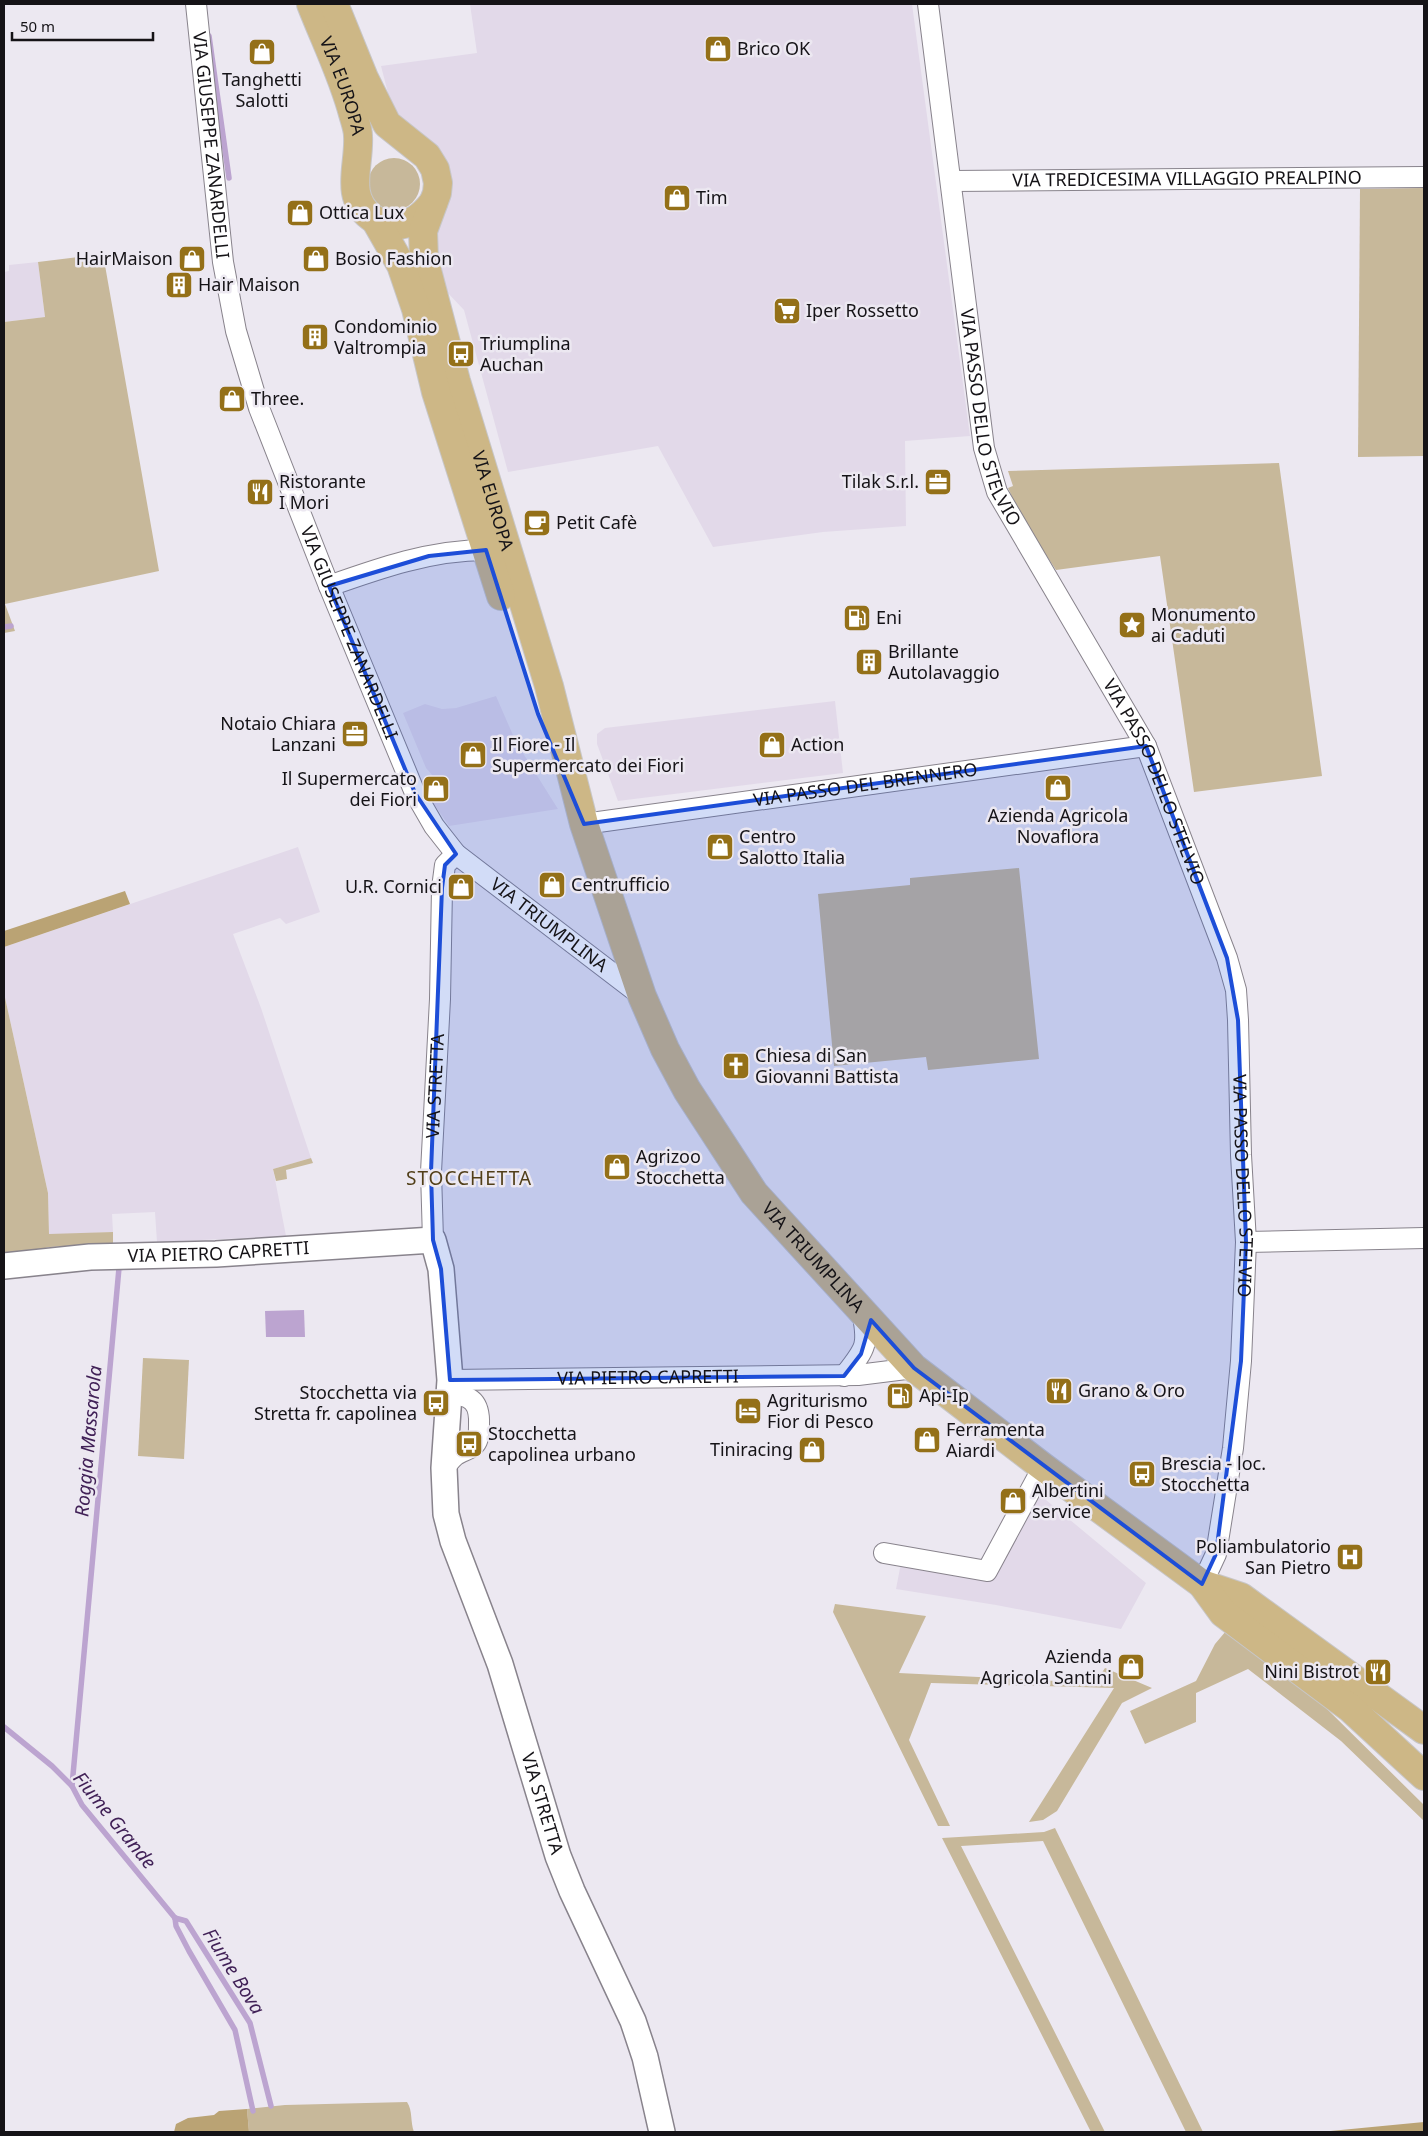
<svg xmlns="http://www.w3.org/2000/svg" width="1428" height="2136" font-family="'Noto Sans',sans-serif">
<rect width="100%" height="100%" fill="#ece8f1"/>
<g fill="#e2d9e9">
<polygon points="470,4 912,4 970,436 905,441 906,526 823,532 713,547 658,446 508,472 464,310 446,291 433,227 441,194 395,120 381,66 477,53"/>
<polygon points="38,262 45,317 4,322 4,272 9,271 9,265"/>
<polygon points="496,696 516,742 558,809 449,826 425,791 438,782 426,768 403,713 425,704 442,709 456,708"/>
<polygon points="835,701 843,773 618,801 597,744 597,734 605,728"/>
<polygon points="298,847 320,912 286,924 280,918 233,934 261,1008 311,1158 273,1169 286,1236 157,1242 155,1212 112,1214 113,1232 49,1235 48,1193 4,993 4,947"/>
<polygon points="1040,1495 1146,1583 1121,1629 996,1605 896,1589 901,1563 992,1576"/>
</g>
<g fill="#c7b89a">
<circle cx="394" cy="184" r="26"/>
<polygon points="1424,188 1424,456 1358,457 1360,189"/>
<polygon points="103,254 159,571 5,604 15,631 4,633 4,322 45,317 38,262"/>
<polygon points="1279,463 1322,776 1194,792 1160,556 1056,570 1023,520 1008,488 1013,486 1008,471"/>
<polygon points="1019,868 1039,1059 928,1070 926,1057 834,1066 818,894 910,885 910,878"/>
<polygon points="4,993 48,1193 49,1234 113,1232 113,1243 50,1247 4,1256"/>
<polygon points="311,1158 313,1163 286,1170 287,1179 276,1181 273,1169"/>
<polygon points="143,1358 189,1360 184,1459 138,1456"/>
<polygon points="835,1604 926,1616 899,1673 1095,1683 1105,1668 1152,1688 1122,1703 1057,1811 1043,1820 1029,1822 1114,1688 931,1683 909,1740 950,1826 938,1826 833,1612"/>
<polygon points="1226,1631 1323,1705 1424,1805 1424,1821 1341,1741 1248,1669 1196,1693 1196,1722 1145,1744 1130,1711 1196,1681 1215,1644"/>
<polygon points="1055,1828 1203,2132 1186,2132 1043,1841 961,1846 1105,2132 1091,2132 942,1838 1044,1832"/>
<path d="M407 2102C413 2111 410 2122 414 2132H249L247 2109 285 2105Z"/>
</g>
<g fill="#baa374">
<polygon points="125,891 130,904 4,947 4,931"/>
<polygon points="247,2109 249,2132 174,2132 176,2124 188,2118 214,2115 219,2111"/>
<polygon points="1424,2122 1424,2132 1320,2132"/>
</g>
<polygon fill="#bca4d0" points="304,1310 305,1337 266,1337 265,1311"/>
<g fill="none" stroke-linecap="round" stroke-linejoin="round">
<g stroke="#bca4d0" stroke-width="5.5">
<polyline points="209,36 229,178"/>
<polyline points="4,627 11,626"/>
<polyline points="4,1727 52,1766 72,1786 82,1805 175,1918"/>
<polyline points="72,1786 119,1268 124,1267"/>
<polyline points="175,1918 186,1921 250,2023 271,2106"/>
<polyline points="175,1918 176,1926 189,1951 235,2030 253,2111"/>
</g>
<g stroke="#88838c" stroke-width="22">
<g id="minor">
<path id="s1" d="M196 4 223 262 236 331 259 408 329 586 415 793 434 826 456 854 642 996"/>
<path id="s2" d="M928 4 984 448 997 492 1146 746 1227 958 1236 990 1238 1020 1241 1155 1246 1242 1241 1361 1233 1448 1216 1554 1202 1584"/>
<path id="s3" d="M951 181 1424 177"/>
<path d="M329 586C380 568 431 550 486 550"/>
<path id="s4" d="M584 824 1146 746"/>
<path id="s5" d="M433 1240 431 1172 440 999 442 888 445 865 456 854"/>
<polyline points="1246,1242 1424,1238"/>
<path d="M844 1376C866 1348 869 1346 862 1311"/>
<path id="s6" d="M450 1380 858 1375 914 1368"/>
<path d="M444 1468C448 1464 451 1459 455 1456 462 1450 473 1450 477 1441 479 1437 479 1430 479 1425 480 1403 472 1395 450 1394"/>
<polyline points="884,1553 987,1571 1043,1467"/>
</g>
</g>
<g stroke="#88838c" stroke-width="28">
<g id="tertiary">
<path id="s7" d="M4 1266 90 1257 216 1254 433 1240 441 1269 450 1380 444 1468 446 1514 453 1541 500 1664 558 1856 572 1891 633 2021 645 2057 662 2132"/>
</g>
</g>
<g stroke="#c7c6c7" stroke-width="30">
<g id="primary">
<path id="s8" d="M311 4C325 40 343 76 353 114 355 121 358 129 358 136 360 165 344 196 371 217 377 222 385 225 392 225 411 226 422 217 433 203"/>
<path id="s9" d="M334 4 364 78 387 124 427 156 435 169 438 183 437 193 423 231 424 259 456 381 549 686 584 824 642 996 665 1049 687 1090 754 1193 914 1368 1043 1467 1202 1584 1241 1597 1424 1730"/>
<polyline points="376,221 401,265 416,309 436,392 501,596"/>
<polyline points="1202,1584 1223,1613 1350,1708 1424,1776"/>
</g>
</g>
<use href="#minor" stroke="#fff" stroke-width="20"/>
<use href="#tertiary" stroke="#fff" stroke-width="25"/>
<use href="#primary" stroke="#cdb786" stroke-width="28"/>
</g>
<path fill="#1d4ed8" fill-opacity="0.2" stroke="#1d4ed8" stroke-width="4" stroke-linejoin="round" d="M486 550 538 714 584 824 1146 746 1227 958 1238 1020 1246 1242 1241 1361 1216 1554 1202 1584 914 1368 871 1320 861 1354 844 1376 450 1380 441 1269 433 1240 431 1172 442 888 445 865 456 854 415 793 329 586 429 556Z"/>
<defs>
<g id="shop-square" transform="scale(1.4375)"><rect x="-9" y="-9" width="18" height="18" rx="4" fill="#947018" stroke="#ece8f1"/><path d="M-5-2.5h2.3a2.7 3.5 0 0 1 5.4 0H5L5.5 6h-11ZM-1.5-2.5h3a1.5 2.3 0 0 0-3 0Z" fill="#fff"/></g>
<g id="building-square" transform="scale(1.4375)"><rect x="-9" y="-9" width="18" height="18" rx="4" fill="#947018" stroke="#ece8f1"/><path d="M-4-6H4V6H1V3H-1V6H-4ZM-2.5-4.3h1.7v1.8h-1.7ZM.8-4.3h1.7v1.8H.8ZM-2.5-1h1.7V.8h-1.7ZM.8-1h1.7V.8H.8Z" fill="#fff"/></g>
<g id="supermarket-square" transform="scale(1.4375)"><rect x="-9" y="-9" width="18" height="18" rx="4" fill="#947018" stroke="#ece8f1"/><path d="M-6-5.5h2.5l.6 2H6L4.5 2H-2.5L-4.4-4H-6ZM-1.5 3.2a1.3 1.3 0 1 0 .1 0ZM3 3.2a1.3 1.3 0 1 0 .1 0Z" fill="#fff"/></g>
<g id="bus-square" transform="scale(1.4375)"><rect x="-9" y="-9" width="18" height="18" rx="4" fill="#947018" stroke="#ece8f1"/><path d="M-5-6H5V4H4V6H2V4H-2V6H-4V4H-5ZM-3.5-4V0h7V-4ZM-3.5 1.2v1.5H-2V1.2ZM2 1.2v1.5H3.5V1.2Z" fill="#fff"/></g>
<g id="office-square" transform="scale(1.4375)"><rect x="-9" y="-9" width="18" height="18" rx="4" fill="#947018" stroke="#ece8f1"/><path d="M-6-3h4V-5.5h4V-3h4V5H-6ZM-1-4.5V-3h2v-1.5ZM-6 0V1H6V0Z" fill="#fff"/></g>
<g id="restaurant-square" transform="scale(1.4375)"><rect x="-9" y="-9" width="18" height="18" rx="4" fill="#947018" stroke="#ece8f1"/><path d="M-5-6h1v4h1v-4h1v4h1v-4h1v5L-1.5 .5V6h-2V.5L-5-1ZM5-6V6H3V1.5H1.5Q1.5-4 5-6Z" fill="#fff"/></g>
<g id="cafe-square" transform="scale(1.4375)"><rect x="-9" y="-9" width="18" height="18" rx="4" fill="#947018" stroke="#ece8f1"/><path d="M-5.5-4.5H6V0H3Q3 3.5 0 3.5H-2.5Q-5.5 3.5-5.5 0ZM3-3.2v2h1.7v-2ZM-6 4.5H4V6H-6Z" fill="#fff"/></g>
<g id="fuel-square" transform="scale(1.4375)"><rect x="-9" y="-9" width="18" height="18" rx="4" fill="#947018" stroke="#ece8f1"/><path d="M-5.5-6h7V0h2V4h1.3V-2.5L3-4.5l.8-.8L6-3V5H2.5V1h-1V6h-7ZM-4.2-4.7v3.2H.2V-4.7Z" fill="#fff"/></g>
<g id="sight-square" transform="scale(1.4375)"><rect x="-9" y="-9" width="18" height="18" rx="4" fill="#947018" stroke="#ece8f1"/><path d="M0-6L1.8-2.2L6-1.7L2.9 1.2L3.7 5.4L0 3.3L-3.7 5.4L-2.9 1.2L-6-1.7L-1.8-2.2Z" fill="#fff"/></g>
<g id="church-square" transform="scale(1.4375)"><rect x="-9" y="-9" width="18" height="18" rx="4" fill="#947018" stroke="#ece8f1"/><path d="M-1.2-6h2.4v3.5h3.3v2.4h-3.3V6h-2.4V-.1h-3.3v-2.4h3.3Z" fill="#fff"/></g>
<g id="hotel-square" transform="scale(1.4375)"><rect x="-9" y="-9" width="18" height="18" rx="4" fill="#947018" stroke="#ece8f1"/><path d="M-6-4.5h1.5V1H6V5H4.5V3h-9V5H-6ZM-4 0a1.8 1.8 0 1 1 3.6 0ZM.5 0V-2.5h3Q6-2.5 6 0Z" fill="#fff"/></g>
<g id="hospital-square" transform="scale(1.4375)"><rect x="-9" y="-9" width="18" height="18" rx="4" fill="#947018" stroke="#ece8f1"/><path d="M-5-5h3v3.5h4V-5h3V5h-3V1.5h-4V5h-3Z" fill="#fff"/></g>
</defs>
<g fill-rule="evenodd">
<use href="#shop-square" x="718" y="49"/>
<use href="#shop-square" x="262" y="52"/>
<use href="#shop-square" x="677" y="198"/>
<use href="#shop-square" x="300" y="213"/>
<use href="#shop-square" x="192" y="259"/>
<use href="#shop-square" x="316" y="259"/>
<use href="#building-square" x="179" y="285"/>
<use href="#supermarket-square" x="787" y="311"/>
<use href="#building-square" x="315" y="337"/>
<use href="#bus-square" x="461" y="354"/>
<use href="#shop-square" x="232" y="399"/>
<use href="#office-square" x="938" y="482"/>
<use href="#restaurant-square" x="260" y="492"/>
<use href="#cafe-square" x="537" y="523"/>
<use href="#fuel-square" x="857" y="618"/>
<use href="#sight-square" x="1132" y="625"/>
<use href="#building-square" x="869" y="662"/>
<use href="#office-square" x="355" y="734"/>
<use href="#shop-square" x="772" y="745"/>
<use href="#shop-square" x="473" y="755"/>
<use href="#shop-square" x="1058" y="788"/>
<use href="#shop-square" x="436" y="789"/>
<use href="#shop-square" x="720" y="847"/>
<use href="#shop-square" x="552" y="885"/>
<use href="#shop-square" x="461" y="887"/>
<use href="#church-square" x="736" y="1066"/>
<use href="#shop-square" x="617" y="1167"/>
<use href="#restaurant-square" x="1059" y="1391"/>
<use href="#fuel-square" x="900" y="1396"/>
<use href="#bus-square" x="436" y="1403"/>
<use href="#hotel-square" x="748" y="1411"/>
<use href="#shop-square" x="927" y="1440"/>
<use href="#bus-square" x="469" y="1444"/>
<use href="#shop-square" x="812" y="1450"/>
<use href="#bus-square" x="1142" y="1474"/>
<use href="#shop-square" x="1013" y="1501"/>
<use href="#hospital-square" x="1350" y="1557"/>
<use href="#shop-square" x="1131" y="1667"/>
<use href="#restaurant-square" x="1378" y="1672"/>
</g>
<g text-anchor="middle" stroke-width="5" stroke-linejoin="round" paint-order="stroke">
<g font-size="18" fill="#151317" stroke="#ece8f1" text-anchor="start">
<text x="737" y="55">Brico OK</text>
<text x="262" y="86" text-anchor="middle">Tanghetti<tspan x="262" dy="21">Salotti</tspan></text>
<text x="696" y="204">Tim</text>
<text x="319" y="219">Ottica Lux</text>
<text x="173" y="265" text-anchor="end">HairMaison</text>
<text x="335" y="265">Bosio Fashion</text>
<text x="198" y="291">Hair Maison</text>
<text x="806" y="317">Iper Rossetto</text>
<text x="334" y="333">Condominio<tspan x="334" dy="21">Valtrompia</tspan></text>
<text x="480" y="350">Triumplina<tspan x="480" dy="21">Auchan</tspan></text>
<text x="251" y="405">Three.</text>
<text x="279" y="488">Ristorante<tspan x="279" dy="21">I Mori</tspan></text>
<text x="919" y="488" text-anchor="end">Tilak S.r.l.</text>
<text x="556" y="529">Petit Cafè</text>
<text x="1151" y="621">Monumento<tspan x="1151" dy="21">ai Caduti</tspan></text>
<text x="876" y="624">Eni</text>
<text x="888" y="658">Brillante<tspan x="888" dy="21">Autolavaggio</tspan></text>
<text x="336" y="730" text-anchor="end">Notaio Chiara<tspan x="336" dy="21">Lanzani</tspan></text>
<text x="492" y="751">Il Fiore - Il<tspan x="492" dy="21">Supermercato dei Fiori</tspan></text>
<text x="791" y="751">Action</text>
<text x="417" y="785" text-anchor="end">Il Supermercato<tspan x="417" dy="21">dei Fiori</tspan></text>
<text x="1058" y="822" text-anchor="middle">Azienda Agricola<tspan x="1058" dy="21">Novaflora</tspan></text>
<text x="739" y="843">Centro<tspan x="739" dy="21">Salotto Italia</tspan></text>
<text x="571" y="891">Centrufficio</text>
<text x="442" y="893" text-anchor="end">U.R. Cornici</text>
<text x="755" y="1062">Chiesa di San<tspan x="755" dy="21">Giovanni Battista</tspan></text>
<text x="636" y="1163">Agrizoo<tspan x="636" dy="21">Stocchetta</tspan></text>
<text x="1078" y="1397">Grano &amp; Oro</text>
<text x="417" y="1399" text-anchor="end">Stocchetta via<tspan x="417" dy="21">Stretta fr. capolinea</tspan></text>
<text x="919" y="1402">Api-Ip</text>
<text x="767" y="1407">Agriturismo<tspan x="767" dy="21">Fior di Pesco</tspan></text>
<text x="946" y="1436">Ferramenta<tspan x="946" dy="21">Aiardi</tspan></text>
<text x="488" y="1440">Stocchetta<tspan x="488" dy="21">capolinea urbano</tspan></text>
<text x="793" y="1456" text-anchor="end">Tiniracing</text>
<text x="1161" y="1470">Brescia - loc.<tspan x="1161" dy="21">Stocchetta</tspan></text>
<text x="1032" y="1497">Albertini<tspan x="1032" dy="21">service</tspan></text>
<text x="1331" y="1553" text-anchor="end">Poliambulatorio<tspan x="1331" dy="21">San Pietro</tspan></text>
<text x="1112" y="1663" text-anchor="end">Azienda<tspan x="1112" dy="21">Agricola Santini</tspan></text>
<text x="1359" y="1678" text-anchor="end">Nini Bistrot</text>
</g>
<g font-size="18" fill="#151317" stroke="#ece8f1">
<text dy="6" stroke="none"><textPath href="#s8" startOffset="88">VIA EUROPA</textPath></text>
<text dy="6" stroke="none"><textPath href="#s1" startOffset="142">VIA GIUSEPPE ZANARDELLI</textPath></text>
<text dy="6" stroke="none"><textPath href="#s3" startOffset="236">VIA TREDICESIMA VILLAGGIO PREALPINO</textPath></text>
<text dy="6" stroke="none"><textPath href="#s2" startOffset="419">VIA PASSO DELLO STELVIO</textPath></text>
<text dy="6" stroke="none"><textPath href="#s9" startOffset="542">VIA EUROPA</textPath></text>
<text dy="6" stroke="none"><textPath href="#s1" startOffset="652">VIA GIUSEPPE ZANARDELLI</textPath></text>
<text dy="6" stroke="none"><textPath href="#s2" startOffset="824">VIA PASSO DELLO STELVIO</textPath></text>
<text dy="6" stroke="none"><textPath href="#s4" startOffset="284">VIA PASSO DEL BRENNERO</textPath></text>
<text dy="6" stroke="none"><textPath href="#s1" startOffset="1016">VIA TRIUMPLINA</textPath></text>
<text dy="6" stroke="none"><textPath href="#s5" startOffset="154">VIA STRETTA</textPath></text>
<text dy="6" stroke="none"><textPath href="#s2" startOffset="1244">VIA PASSO DELLO STELVIO</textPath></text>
<text dy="6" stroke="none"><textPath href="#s7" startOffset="215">VIA PIETRO CAPRETTI</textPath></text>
<text dy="6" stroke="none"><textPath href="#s9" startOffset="1374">VIA TRIUMPLINA</textPath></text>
<text dy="6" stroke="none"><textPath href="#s6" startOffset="198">VIA PIETRO CAPRETTI</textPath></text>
<text dy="6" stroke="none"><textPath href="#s7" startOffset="1011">VIA STRETTA</textPath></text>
</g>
<g font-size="19" letter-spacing="1" fill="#513f19" stroke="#ece8f1">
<text x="469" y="1185">STOCCHETTA</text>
</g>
<g font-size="19" font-style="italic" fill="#412157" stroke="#ece8f1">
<text transform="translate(88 1441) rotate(-85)" y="7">Roggia Massarola</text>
<text transform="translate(115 1820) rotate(51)" y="7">Fiume Grande</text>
<text transform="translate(234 1971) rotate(58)" y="7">Fiume Bova</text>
</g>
</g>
<rect width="1428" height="2136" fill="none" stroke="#151317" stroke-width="10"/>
<path d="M12 32v8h141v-8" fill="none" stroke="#151317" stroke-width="2.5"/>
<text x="20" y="32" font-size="15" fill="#151317" stroke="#ece8f1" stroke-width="4" paint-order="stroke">50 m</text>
</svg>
